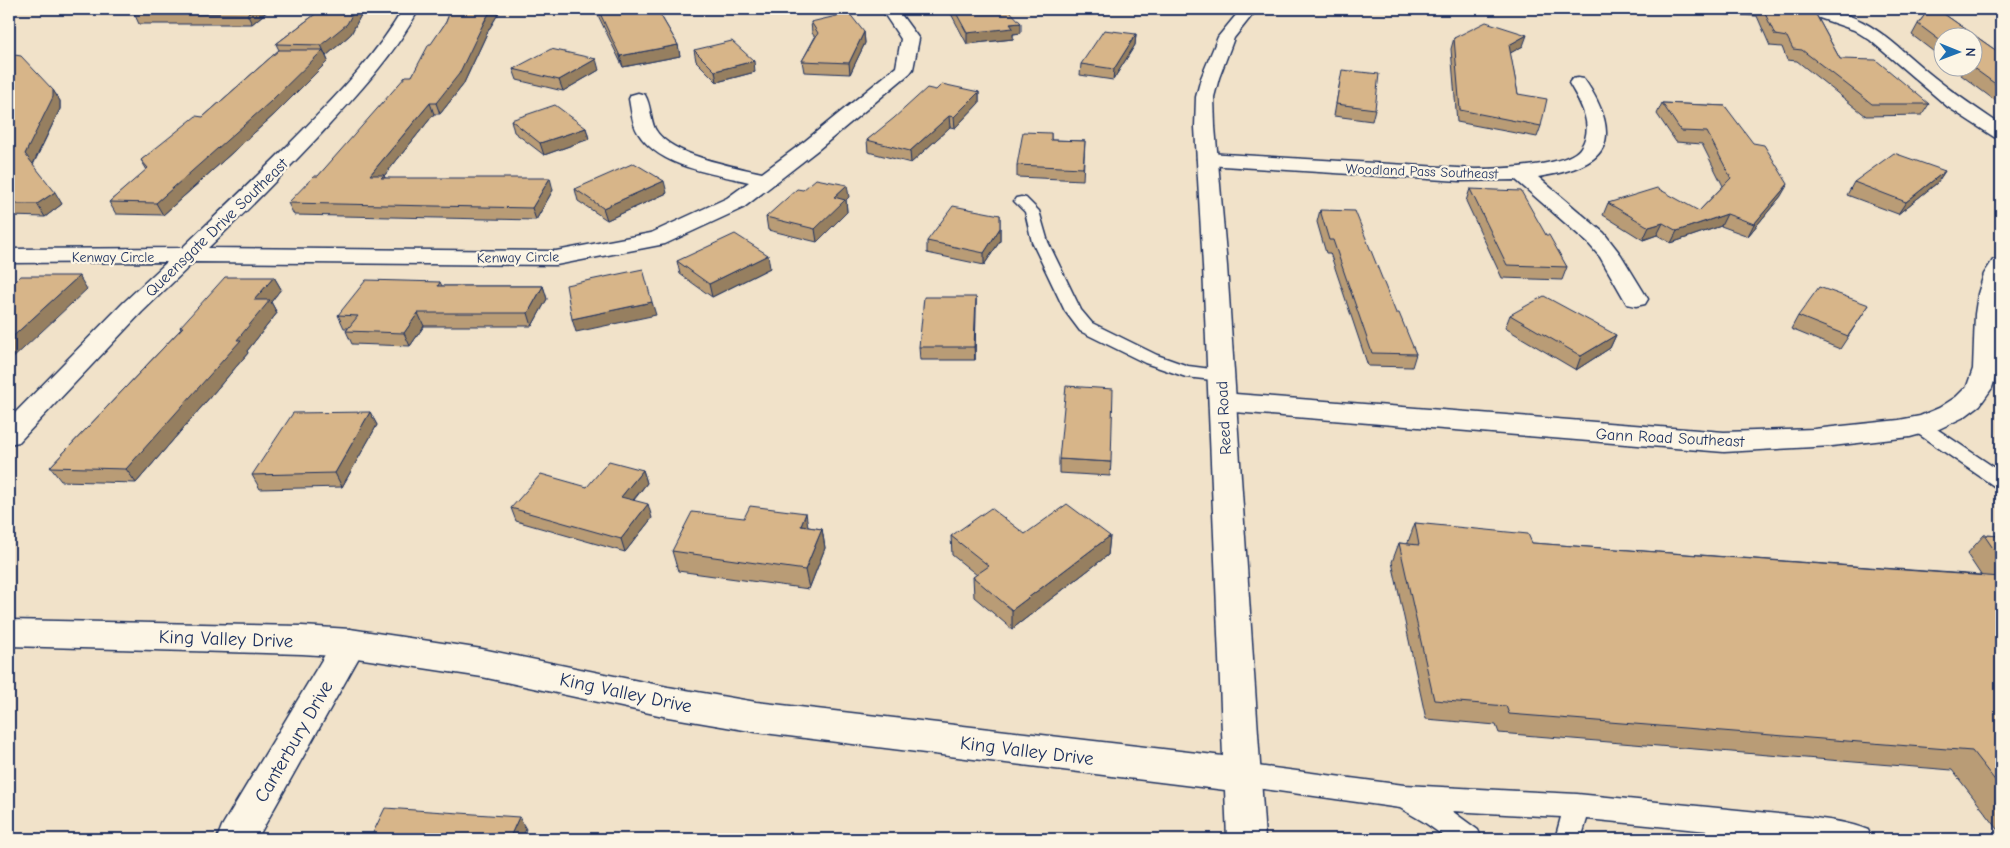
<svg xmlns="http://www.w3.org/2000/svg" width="2010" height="848" font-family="'Comic Neue',sans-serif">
<rect width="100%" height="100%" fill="#f1e2c9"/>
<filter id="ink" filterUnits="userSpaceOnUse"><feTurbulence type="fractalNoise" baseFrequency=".02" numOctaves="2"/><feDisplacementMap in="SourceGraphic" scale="10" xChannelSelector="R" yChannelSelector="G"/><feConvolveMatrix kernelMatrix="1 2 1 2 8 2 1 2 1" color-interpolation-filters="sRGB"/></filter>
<g filter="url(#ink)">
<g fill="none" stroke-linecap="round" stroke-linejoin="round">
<g stroke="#1b2f5e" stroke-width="3">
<g id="service">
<polygon points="1021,197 1026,198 1039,211 1048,242 1081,310 1092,323 1157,355 1188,366 1227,371 1230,375 1227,379 1221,381 1186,377 1145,363 1080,331 1065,311 1032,242 1025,212 1014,201 1016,198"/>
<polygon points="1918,419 1925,421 2001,472 2001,488 1994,486 1911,429 1909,425 1911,421"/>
<path d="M1242 764 1404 785 1577 794 1808 817C1829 820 1848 822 1868 830L1872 839H1788L1587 819 1581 839H1555L1561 817 1452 811 1478 830 1482 839H1448L1424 822 1400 808 1242 786 1233 783 1229 775 1233 767Z"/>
</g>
</g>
<g stroke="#1b2f5e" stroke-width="3">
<g id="minor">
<path d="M403 9H419C393 57 355 97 318 137 282 175 246 212 208 248L556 251 651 233 727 198 749 182C712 173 660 168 638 133 632 124 631 109 629 99L631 95 638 93 645 95C651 105 650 118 655 129 670 156 733 166 762 173L805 141 896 67 901 39 881 9H897L919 39 913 69 910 73 819 149 743 208 665 244 556 265 194 262 142 312 19 442 9 444V419L124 302 167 262 9 263V249L182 248C223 209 264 170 304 129 340 92 377 54 403 9Z"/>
<path d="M1800 9C1863 5 1891 43 1935 78 1956 95 1979 110 2001 125V139L1994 137 1948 107 1870 40 1854 30 1802 12Z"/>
<path d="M1578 78 1584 79C1599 100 1620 139 1593 159 1578 170 1555 174 1538 177L1604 233 1621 255 1648 299 1645 304 1636 306 1627 304 1600 257 1588 243 1516 180 1460 181 1207 165 1200 163 1197 159 1200 155 1207 153 1475 169C1496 169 1570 167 1581 147 1595 126 1580 102 1569 83L1572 79Z"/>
<polygon points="2001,258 1999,365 1992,388 1980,405 1964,417 1939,429 1910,437 1832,446 1724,452 1222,411 1212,408 1209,402 1212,396 1222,393 1724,432 1814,429 1899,420 1920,416 1939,408 1956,397 1967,386 1973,369 1975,314 1978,294 1984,274 1993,260"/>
<polygon points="350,629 362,633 367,643 257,839 217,839 222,826 338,633"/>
</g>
</g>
<g stroke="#1b2f5e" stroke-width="3">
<polygon id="tertiary" points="1241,9 1257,9 1234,38 1219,78 1214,97 1215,127 1227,266 1265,839 1227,839 1225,790 756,732 668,717 482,677 350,657 302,654 9,646 9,620 302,626 350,629 482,649 668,687 756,702 1223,756 1203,266 1195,127 1196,97 1201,78 1218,37"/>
</g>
<use href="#service" fill="#fcf5e5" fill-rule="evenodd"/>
<use href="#minor" fill="#fcf5e5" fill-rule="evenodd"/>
<use href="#tertiary" fill="#fcf5e5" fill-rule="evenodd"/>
</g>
<g fill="#b99c76" stroke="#1b2f5e">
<polygon points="134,9 270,9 252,24 139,24 134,13"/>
<polygon points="322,9 364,9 351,34 326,56 328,61 275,114 163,215 116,214 109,202 147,170 141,160 203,117 279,50 276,44"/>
<polygon points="451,9 501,9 488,31 463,85 440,114 434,114 384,176 385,178 553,190 536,220 294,215 288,203 318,176 412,76 446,22"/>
<polygon points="595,9 657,9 678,45 680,56 623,67"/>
<polygon points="949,9 1008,9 1021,33 1013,34 1013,39 967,44 949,10"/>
<polygon points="1687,9 1813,9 1840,59 1929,104 1922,115 1866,116 1797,61 1787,60 1782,47 1770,46 1757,16 1713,14 1710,11 1689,10"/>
<polygon points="1929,9 1937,9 2001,54 2001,105 1961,75 1962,72 1956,68 1972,68 1972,38 1942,38 1942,58 1912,35 1918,24"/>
<polygon points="811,22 864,32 865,43 850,74 804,72 802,61 815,37 812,33"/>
<polygon points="1136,34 1135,45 1113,80 1080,75 1081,64"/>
<polygon points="1454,38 1523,46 1510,53 1518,94 1541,126 1537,137 1457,122 1451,49"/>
<polygon points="694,50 755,72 717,82 696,61"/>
<polygon points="9,54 53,90 60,101 60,109 33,165 62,204 45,217 9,216"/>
<polygon points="513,69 599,70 563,91 517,80"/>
<polygon points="1340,81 1375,109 1372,121 1334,116"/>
<polygon points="936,90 979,92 979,103 955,128 950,127 911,163 868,152 867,140"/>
<polygon points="1662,103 1725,106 1781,196 1748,236 1721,226 1671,243 1657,235 1643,240 1603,215 1608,203 1699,211 1723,186 1702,144 1676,142 1657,114"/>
<polygon points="511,120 586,128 589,139 544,155 514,132"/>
<polygon points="1051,133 1051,140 1085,141 1083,180 1017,177 1017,165"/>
<polygon points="1945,171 1937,183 1898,214 1847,195 1854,182"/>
<polygon points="575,189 667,193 607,220 578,201"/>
<polygon points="1470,189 1546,235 1567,267 1562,280 1502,278 1466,201"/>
<polygon points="849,197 846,200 847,212 817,242 768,230 766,217"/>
<polygon points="1320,210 1396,313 1416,354 1412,367 1368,366 1330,253 1326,253 1317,222"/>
<polygon points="1000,215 1000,241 984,265 927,253 927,241"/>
<polygon points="677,261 770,268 712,297 680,274"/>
<polygon points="274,277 281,289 271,302 277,313 247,351 248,353 136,483 61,481 50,467 181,329 180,327"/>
<polygon points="440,282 442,286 543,286 547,299 532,326 424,326 410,346 352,344 346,331 348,328 344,328 338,315"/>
<polygon points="976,297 975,360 920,360 919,347"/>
<polygon points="1869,305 1840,349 1791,329 1798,316"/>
<polygon points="1510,315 1616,335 1610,348 1576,370 1505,328"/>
<polygon points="370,412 377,425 342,487 260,489 252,475"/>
<polygon points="1059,459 1111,462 1110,476 1059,473"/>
<polygon points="643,470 647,483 634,500 652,518 625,552 516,521 511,508 587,487"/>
<polygon points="1415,523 1532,543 1981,575 1967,554 1984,535 2001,536 2001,833 1952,770 1499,733 1496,725 1426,719 1392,562 1399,543 1408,544 1408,542"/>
<polygon points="808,527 822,529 825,548 809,589 678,571 672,551"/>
<polygon points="1025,534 1110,536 1108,555 1012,629 974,597 973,577 977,575 952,555 951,536"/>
</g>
<g fill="#967f60" stroke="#1b2f5e">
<polygon points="253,9 270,9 252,24 247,14"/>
<polygon points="355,9 364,9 351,34 326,56 321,45"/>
<polygon points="492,9 501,9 488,31 463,85 440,114 436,103"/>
<polygon points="1021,23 1021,33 1013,34 1013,39 967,44 967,33 1010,24"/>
<polygon points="864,32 865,43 850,74 849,63"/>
<polygon points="1136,34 1135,45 1113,80 1114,69"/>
<polygon points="1527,35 1523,46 1505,56 1509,45"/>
<polygon points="678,45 680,56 623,67 620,56"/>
<polygon points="323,50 328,61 275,114 163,215 156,203"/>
<polygon points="596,59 599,70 563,91 559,80"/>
<polygon points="754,61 755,72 717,82 715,71"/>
<polygon points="53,90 60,101 60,109 32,166 25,154"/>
<polygon points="979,92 979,103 955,128 954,117"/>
<polygon points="430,103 434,114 384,176 389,187 370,175"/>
<polygon points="949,116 950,127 911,163 910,151"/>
<polygon points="586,128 589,139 544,155 540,143"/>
<polygon points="1945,171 1937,183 1898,214 1906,202"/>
<polygon points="550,178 553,190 536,220 532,208"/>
<polygon points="664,181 667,193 607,220 603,208"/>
<polygon points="1788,184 1781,196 1748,236 1754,224"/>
<polygon points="847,185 849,197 846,200 847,212 817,242 815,229 834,197"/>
<polygon points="55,192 62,204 45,217 37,204"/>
<polygon points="1727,214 1721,226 1671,243 1677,231"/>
<polygon points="1663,223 1657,235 1643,240 1649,227"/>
<polygon points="1000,228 1000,241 984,265 984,253"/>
<polygon points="768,255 770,268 712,297 709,284"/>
<polygon points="79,276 87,289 9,362 9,340"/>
<polygon points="274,277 281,289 271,302 277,313 247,351 248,353 136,483 126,469 237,340 254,300"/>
<polygon points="543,286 547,299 532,326 528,313"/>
<polygon points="976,297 976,309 975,360 974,347"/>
<polygon points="652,302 656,315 576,332 572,319"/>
<polygon points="418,313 424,326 410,346 404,333"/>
<polygon points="1616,335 1610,348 1576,370 1581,356"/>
<polygon points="370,412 377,425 342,487 335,473"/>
<polygon points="643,470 647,483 625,510 621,497"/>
<polygon points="648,504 652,518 625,552 621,539"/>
<polygon points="806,513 809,533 801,526"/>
<polygon points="822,529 825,548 809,589 805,570"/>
<polygon points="1110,536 1108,555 1012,629 1012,610"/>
<polygon points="519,817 526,829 522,839 509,839"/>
</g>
<g fill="#d7b589" stroke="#1b2f5e">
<polygon points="134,9 253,9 247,14 134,13"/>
<polygon points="322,9 355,9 347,24 321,45 276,44"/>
<polygon points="451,9 492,9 485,20 459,74 436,103 430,103 370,175 384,175 381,178 550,178 532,208 288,203 314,176 318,176 406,76 412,76 429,44 431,44 446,22"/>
<polygon points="598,9 657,9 678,45 620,56"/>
<polygon points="954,9 1008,9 1021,23 1010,24 1013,28 967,33"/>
<polygon points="1763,9 1813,9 1840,59 1876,60 1929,104 1872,104 1802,50 1793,49 1787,37 1775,35"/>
<polygon points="1929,9 1937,9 2001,54 2001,88 1972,67 1972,38 1942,38 1942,42 1918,24"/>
<polygon points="849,13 864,32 849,63 802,61 818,33 811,22"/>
<polygon points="1486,22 1527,35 1509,45 1518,94 1547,99 1541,126 1460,110 1454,38"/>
<polygon points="1104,30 1136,34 1114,69 1081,64"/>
<polygon points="732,41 754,61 715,71 694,50"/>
<polygon points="551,49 596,59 559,80 513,69"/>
<polygon points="279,50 323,50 270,102 156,203 109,202 148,168 141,160 196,116 203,117"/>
<polygon points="9,54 21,56 53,90 53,97 25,154 55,192 37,204 9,204"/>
<polygon points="1342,70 1379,74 1375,109 1336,104"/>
<polygon points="942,84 979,92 954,117 949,116 910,151 867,140 894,118 927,88 936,90"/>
<polygon points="1662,103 1725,106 1753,143 1764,145 1788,184 1754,224 1727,214 1677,231 1663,223 1649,227 1608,203 1657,188 1699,211 1731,178 1707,132 1681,131"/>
<polygon points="555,105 586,128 540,143 511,120"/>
<polygon points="1023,132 1051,133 1051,140 1085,141 1083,168 1017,165"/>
<polygon points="1894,153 1945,171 1906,202 1854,182"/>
<polygon points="634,163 664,181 603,208 575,189"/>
<polygon points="816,179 847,185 834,197 845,200 815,229 766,217 797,189 803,190"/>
<polygon points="1470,189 1521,191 1546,235 1549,235 1567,267 1507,265"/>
<polygon points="953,206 1000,215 1000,228 984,253 927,241"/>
<polygon points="1320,210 1355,211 1396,313 1399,313 1416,354 1372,353 1333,240 1329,240"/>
<polygon points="735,234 768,255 709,284 677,261"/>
<polygon points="643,269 652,302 572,319 566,285"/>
<polygon points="21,276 79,276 9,340 9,286"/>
<polygon points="225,277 274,277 254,300 270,300 237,340 241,340 126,469 50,467 183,327 180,327"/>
<polygon points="366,280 440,282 438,286 543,286 528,313 418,313 404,333 346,331 358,316 338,315"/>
<polygon points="1819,287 1869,305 1848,336 1798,316"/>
<polygon points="1544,296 1616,335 1581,356 1510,315"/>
<polygon points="924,297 976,297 974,347 919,347"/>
<polygon points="1066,386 1113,389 1111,462 1059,459"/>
<polygon points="370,412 335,473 252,475 293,413"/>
<polygon points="609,461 643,470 621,497 648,504 621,539 511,508 541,474 587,487"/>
<polygon points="1067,504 1110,536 1012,610 973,577 989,566 951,536 991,508 1025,534"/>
<polygon points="750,506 806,513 801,526 822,529 805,570 672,551 692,512 744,518"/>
<polygon points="1415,523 1528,534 1532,543 2001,577 2001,788 1972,751 1509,714 1506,706 1434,700 1399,543 1419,545"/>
<polygon points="1984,535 2001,536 2001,560"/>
<polygon points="385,808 519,817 509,839 370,839"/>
</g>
</g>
<g text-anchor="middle" stroke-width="4.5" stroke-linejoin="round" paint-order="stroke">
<g font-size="14" fill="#1b2f5e" stroke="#fcf5e5">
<text transform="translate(1422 171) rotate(2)" y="5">Woodland Pass Southeast</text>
<text x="113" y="262">Kenway Circle</text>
<text transform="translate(518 257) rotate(-1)" y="5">Kenway Circle</text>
</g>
<g font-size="16" fill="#1b2f5e" stroke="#fcf5e5">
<text transform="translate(216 227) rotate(-44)" y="6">Queensgate Drive Southeast</text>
<text transform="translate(1223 418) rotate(-93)" y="6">Reed Road</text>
<text transform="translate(1670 437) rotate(3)" y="6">Gann Road Southeast</text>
</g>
<g font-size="19" fill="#1b2f5e" stroke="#fcf5e5">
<text transform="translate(226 638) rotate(2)" y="7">King Valley Drive</text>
<text transform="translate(626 692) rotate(12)" y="7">King Valley Drive</text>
<text transform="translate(293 741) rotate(-60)" y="7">Canterbury Drive</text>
<text transform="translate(1027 750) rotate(7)" y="7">King Valley Drive</text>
</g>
</g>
<rect width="2010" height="848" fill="none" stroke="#fcf5e5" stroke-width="30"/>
<rect x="15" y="15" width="1980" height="818" fill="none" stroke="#1b2f5e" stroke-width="2" filter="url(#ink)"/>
<g transform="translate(1958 52) rotate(91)"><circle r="24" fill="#fcf5e5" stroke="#a2a6af"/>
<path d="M0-4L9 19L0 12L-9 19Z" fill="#1f6fb2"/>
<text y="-8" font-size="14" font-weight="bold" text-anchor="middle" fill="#1b2f5e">N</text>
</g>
</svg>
